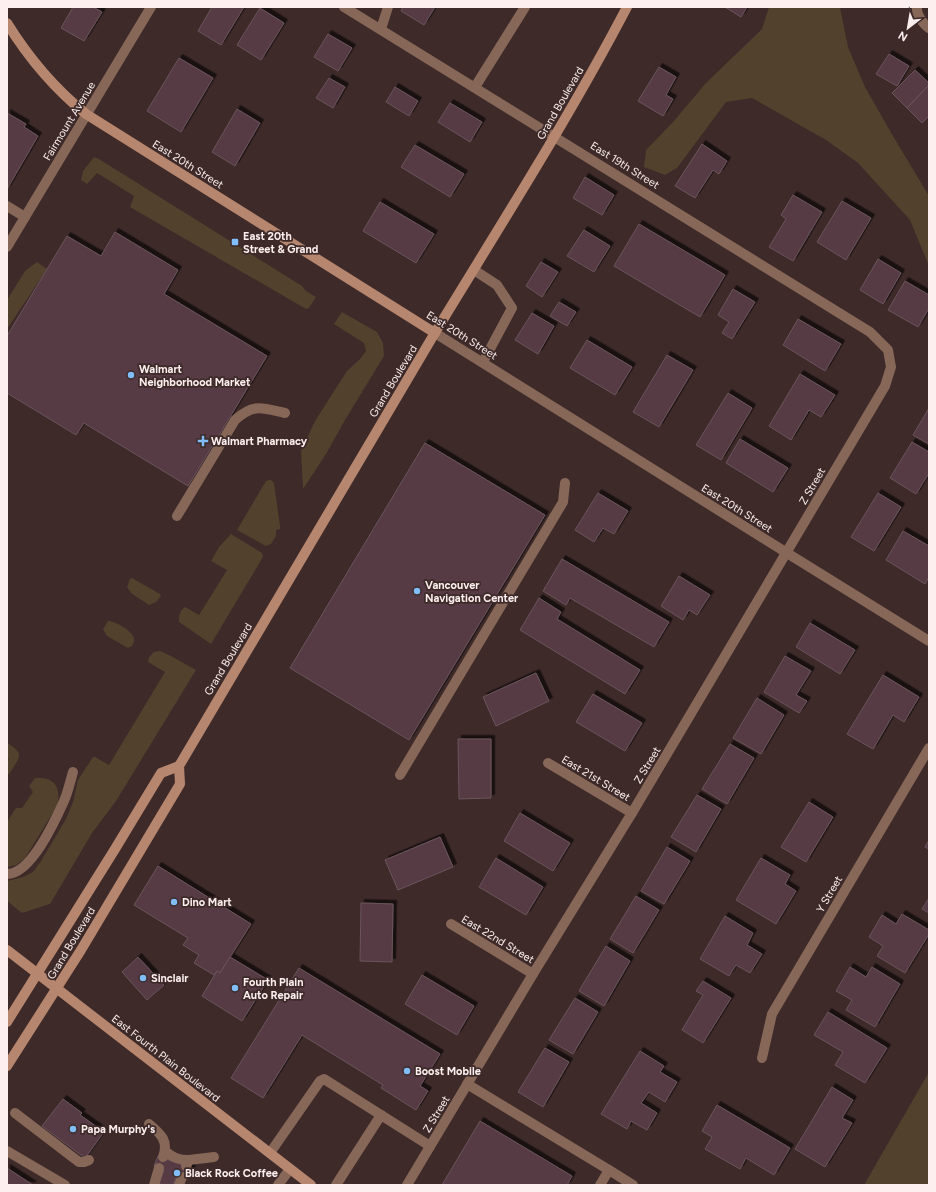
<svg xmlns="http://www.w3.org/2000/svg" width="936" height="1192" font-family="Figtree,sans-serif">
<defs>
<filter id="shadow"><feDropShadow dx="3.5" dy="-3.5" stdDeviation="0" flood-color="#0009"/></filter>
</defs>
<rect width="100%" height="100%" fill="#3d2a29"/>
<g fill="#51412d">
<polygon points="769,7 840,7 848,47 865,87 893,136 929,196 929,266 910,220 858,163 826,140 752,98 726,102 677,168 665,175 644,167 646,150 673,122 706,83 762,29"/>
<polygon points="94,157 99,159 302,286 306,291 316,297 309,308 306,309 130,207 134,196 97,173 87,184 81,180 83,171"/>
<polygon points="37,262 47,269 7,329 7,300 25,271"/>
<polygon points="342,312 377,332 383,343 384,356 345,420 326,454 303,489 301,451 315,421 347,371 360,359 366,351 364,343 334,324"/>
<polygon points="269,480 271,480 274,483 280,526 280,529 276,530 276,536 271,544 266,546 237,530 266,481"/>
<path d="M231 534 262 553 263 557 211 644 179 622C179 616 179 611 185 607L199 615 227 570 211 561 219 547Z"/>
<polygon points="132,578 160,594 161,596 156,602 149,605 131,593 127,587 130,579"/>
<path d="M108 621C115 621 133 631 134 639 134 642 133 644 132 646L128 648 107 636 103 629Z"/>
<polygon points="160,651 171,656 196,670 116,801 92,833 50,904 22,913 7,901 7,881 23,877 33,872 41,861 66,819 73,802 78,780 93,757 95,757 109,765 165,672 148,662 149,657 154,652"/>
<path d="M7 743C26 754 19 757 10 773L7 775V763L9 759 7 757Z"/>
<path d="M35 778C54 776 62 788 57 806L25 858 16 865 7 867V822L16 808H22L33 792 29 786Z"/>
<polygon points="929,1072 929,1185 864,1185"/>
</g>
<g fill="#563a45" stroke="#6a555c" filter="url(#shadow)">
<polygon points="73,7 93,7 102,12 84,41 61,28"/>
<polygon points="212,7 244,7 221,45 198,31"/>
<polygon points="403,7 435,7 424,25 401,11"/>
<polygon points="725,7 747,7 741,17"/>
<polygon points="260,8 284,23 261,60 237,45"/>
<polygon points="328,34 352,48 338,71 314,57"/>
<polygon points="889,54 909,66 897,86 876,74"/>
<polygon points="179,58 213,78 181,132 147,111"/>
<polygon points="659,67 676,77 666,95 673,99 663,116 638,101"/>
<polygon points="915,70 929,83 929,85 907,108 892,93"/>
<polygon points="329,78 345,87 333,108 316,98"/>
<polygon points="929,85 929,116 922,123 907,108"/>
<polygon points="395,87 418,101 409,116 386,102"/>
<polygon points="450,103 482,122 470,142 438,122"/>
<polygon points="237,109 260,123 235,166 212,152"/>
<polygon points="7,113 26,124 24,127 38,136 7,189"/>
<polygon points="702,144 727,161 719,174 713,170 695,198 675,186"/>
<polygon points="415,145 464,174 450,197 401,167"/>
<polygon points="585,177 614,195 602,215 573,198"/>
<polygon points="793,195 822,212 793,261 769,247 786,219 781,215"/>
<polygon points="842,201 871,218 846,260 817,242"/>
<polygon points="380,202 434,234 416,263 363,231"/>
<polygon points="639,224 725,275 700,317 614,266"/>
<polygon points="584,230 610,246 594,272 567,256"/>
<polygon points="115,232 178,270 164,294 267,356 188,486 84,423 76,435 7,393 7,336 67,236 101,256"/>
<polygon points="878,259 901,273 883,304 860,290"/>
<polygon points="541,262 558,272 542,297 526,286"/>
<polygon points="905,281 929,295 929,308 918,327 888,310"/>
<polygon points="733,289 755,302 732,339 722,333 729,322 718,315"/>
<polygon points="559,302 576,312 567,326 550,316"/>
<polygon points="532,313 554,326 538,354 515,340"/>
<polygon points="798,319 841,344 825,371 783,345"/>
<polygon points="587,340 632,367 615,395 570,368"/>
<polygon points="667,355 693,370 659,427 633,412"/>
<polygon points="800,374 835,395 821,417 809,410 791,440 769,426"/>
<polygon points="728,393 752,408 721,460 696,445"/>
<polygon points="929,408 929,444 913,435"/>
<polygon points="740,439 788,468 773,492 726,463"/>
<polygon points="912,442 929,452 929,473 916,494 890,478"/>
<polygon points="425,443 545,515 409,740 290,668"/>
<polygon points="598,493 628,511 614,534 603,528 594,542 575,530"/>
<polygon points="878,493 901,507 874,551 851,537"/>
<polygon points="903,531 929,546 929,577 925,584 886,560"/>
<polygon points="562,559 669,622 654,647 570,598 566,605 543,591"/>
<polygon points="679,576 710,595 697,615 689,610 683,620 661,606"/>
<polygon points="539,598 561,612 557,619 640,670 625,694 520,630"/>
<polygon points="810,623 855,650 840,674 796,647"/>
<polygon points="785,656 811,671 796,695 807,701 799,713 764,692"/>
<polygon points="536,673 549,701 496,726 483,697"/>
<polygon points="883,675 919,697 904,722 893,715 873,749 847,734"/>
<polygon points="593,694 642,723 625,751 576,722"/>
<polygon points="757,698 784,715 761,754 733,738"/>
<polygon points="458,739 491,739 491,798 459,799"/>
<polygon points="730,744 754,758 727,804 702,789"/>
<polygon points="697,795 721,809 696,852 671,837"/>
<polygon points="809,802 833,817 806,862 781,847"/>
<polygon points="520,813 570,843 553,871 504,841"/>
<polygon points="440,837 453,867 398,890 385,860"/>
<polygon points="929,840 929,849 925,847"/>
<polygon points="667,847 690,861 664,904 641,891"/>
<polygon points="496,858 543,887 526,915 479,887"/>
<polygon points="761,858 790,875 785,884 796,891 776,924 736,900"/>
<polygon points="158,866 251,924 220,973 217,971 214,975 194,963 199,955 183,945 188,938 134,905"/>
<polygon points="636,896 659,910 633,953 610,939"/>
<polygon points="929,898 929,913 922,909"/>
<polygon points="361,903 393,904 392,962 360,961"/>
<polygon points="902,914 929,930 929,934 905,973 877,956 883,946 869,937 882,915 896,924"/>
<polygon points="725,916 753,933 747,945 762,954 750,973 736,965 729,976 700,959"/>
<polygon points="606,946 630,961 604,1006 579,991"/>
<polygon points="138,957 164,985 147,1000 122,972"/>
<polygon points="230,957 268,980 242,1021 202,996 217,971 220,973"/>
<polygon points="850,967 866,977 872,967 900,984 875,1027 846,1010 852,1000 836,991"/>
<polygon points="299,968 440,1054 420,1086 428,1091 416,1110 381,1088 383,1085 302,1035 263,1098 231,1078"/>
<polygon points="422,975 474,1006 457,1035 405,1004"/>
<polygon points="703,981 731,998 703,1043 682,1030 703,995 696,991"/>
<polygon points="575,998 598,1012 573,1054 549,1040"/>
<polygon points="828,1012 887,1048 865,1083 835,1065 843,1052 814,1035"/>
<polygon points="545,1048 569,1062 543,1107 518,1092"/>
<polygon points="640,1051 664,1066 660,1072 677,1082 665,1102 649,1092 641,1103 657,1113 647,1130 631,1121 627,1129 601,1114"/>
<polygon points="832,1087 853,1100 842,1118 852,1123 825,1167 795,1149"/>
<polygon points="63,1099 82,1113 80,1115 104,1132 85,1158 42,1126"/>
<polygon points="717,1105 790,1148 774,1175 746,1158 740,1169 705,1149 712,1137 702,1131"/>
<polygon points="480,1121 572,1176 567,1185 442,1185"/>
<polygon points="158,1156 192,1168 188,1179 177,1175 173,1185 159,1184 164,1170 154,1166"/>
<polygon points="7,1168 33,1185 7,1185"/>
</g>
<g fill="none" stroke-linecap="round" stroke-linejoin="round">
<g stroke="#866758" stroke-width="10">
<polyline points="381,29 388,7"/>
<polyline points="475,87 525,7"/>
<polyline points="7,206 25,217"/>
<polyline points="474,270 497,285 512,308 483,362"/>
<path d="M177 516 235 420C254 403 262 408 285 413"/>
<polyline points="400,775 563,502 565,483"/>
<path d="M7 874C31 874 55 821 64 801 68 792 70 782 73 772"/>
<polyline points="467,1084 609,1170 600,1185"/>
<polyline points="15,1113 79,1162 84,1162 89,1160"/>
<path d="M149 1124C161 1134 169 1141 163 1157"/>
<polyline points="7,1151 65,1185"/>
<path d="M165 1151C173 1158 179 1160 189 1160"/>
<polyline points="270,1153 320,1081 324,1079 430,1146"/>
<polyline points="186,1166 189,1160 214,1157"/>
<polyline points="609,1170 633,1185"/>
<polyline points="154,1185 159,1168"/>
<polyline points="179,1185 182,1177"/>
<polyline points="278,1185 290,1169"/>
<polyline points="336,1185 381,1115"/>
</g>
<g stroke="#866758" stroke-width="10">
<polyline points="344,7 870,332 888,350 891,367 885,386 632,813 533,974 407,1185"/>
<path d="M917 7C916 14 923 24 929 28"/>
<polyline points="7,247 151,7"/>
<polyline points="435,333 787,553 929,641"/>
<polyline points="548,763 632,813"/>
<polyline points="451,924 533,974"/>
<polyline points="762,1058 772,1014 929,748"/>
</g>
<g stroke="#b7866e" stroke-width="10">
<path d="M7 23C28 57 55 89 86 114L435 333"/>
<polyline points="7,950 311,1185"/>
<polyline points="7,1022 115,849 161,773 179,766"/>
<path d="M7 1066 81 950 180 784 179 766C264 621 349 476 436 331 501 224 569 118 627 7"/>
</g>
</g>
<g fill="#81bdfa" stroke="#3d2a29" stroke-width="1.5">
<rect x="231" y="238" width="8" height="8" rx="2"/>
<circle cx="131" cy="375" r="4"/>
<path d="M201 435h4v4h4v4h-4v4h-4v-4h-4v-4h4z"/>
<circle cx="417" cy="591" r="4"/>
<circle cx="174" cy="902" r="4"/>
<circle cx="143" cy="978" r="4"/>
<circle cx="235" cy="988" r="4"/>
<circle cx="407" cy="1071" r="4"/>
<circle cx="73" cy="1129" r="4"/>
<circle cx="177" cy="1173" r="4"/>
</g>
<g text-anchor="middle" stroke-width="3.5" stroke-linejoin="round" paint-order="stroke">
<g font-size="11" fill="#fdefef" stroke="#3d2a29">
<text transform="translate(560 103) rotate(-60)" y="4">Grand Boulevard</text>
<text transform="translate(69 121) rotate(-59)" y="4">Fairmount Avenue</text>
<text transform="translate(188 164) rotate(32)" y="4">East 20th Street</text>
<text transform="translate(625 165) rotate(32)" y="4">East 19th Street</text>
<text transform="translate(462 335) rotate(32)" y="4">East 20th Street</text>
<text transform="translate(393 381) rotate(-59)" y="4">Grand Boulevard</text>
<text transform="translate(812 486) rotate(-60)" y="4">Z Street</text>
<text transform="translate(737 508) rotate(32)" y="4">East 20th Street</text>
<text transform="translate(228 659) rotate(-59)" y="4">Grand Boulevard</text>
<text transform="translate(647 765) rotate(-59)" y="4">Z Street</text>
<text transform="translate(596 778) rotate(31)" y="4">East 21st Street</text>
<text transform="translate(829 894) rotate(-60)" y="4">Y Street</text>
<text transform="translate(498 939) rotate(31)" y="4">East 22nd Street</text>
<text transform="translate(71 943) rotate(-59)" y="4">Grand Boulevard</text>
<text transform="translate(166 1058) rotate(38)" y="4">East Fourth Plain Boulevard</text>
<text transform="translate(436 1114) rotate(-59)" y="4">Z Street</text>
</g>
<g font-size="11" font-weight="bold" fill="#fdefef" stroke="#3d2a29" text-anchor="start">
<text x="243" y="240">East 20th<tspan x="243" dy="13">Street &amp; Grand</tspan></text>
<text x="139" y="373">Walmart<tspan x="139" dy="13">Neighborhood Market</tspan></text>
<text x="211" y="445">Walmart Pharmacy</text>
<text x="425" y="589">Vancouver<tspan x="425" dy="13">Navigation Center</tspan></text>
<text x="182" y="906">Dino Mart</text>
<text x="151" y="982">Sinclair</text>
<text x="243" y="986">Fourth Plain<tspan x="243" dy="13">Auto Repair</tspan></text>
<text x="415" y="1075">Boost Mobile</text>
<text x="81" y="1133">Papa Murphy's</text>
<text x="185" y="1177">Black Rock Coffee</text>
</g>
</g>
<rect width="936" height="1192" fill="none" stroke="#fdefef" stroke-width="16"/>
<g transform="translate(908 28) rotate(211)" stroke="#3d2a29" stroke-width="3" paint-order="stroke">
<path d="M0-3L7 15L0 10L-7 15Z" fill="#fdefef"/>
<text y="-6" font-size="11" font-weight="bold" text-anchor="middle" fill="#fdefef">N</text>
</g>
</svg>
